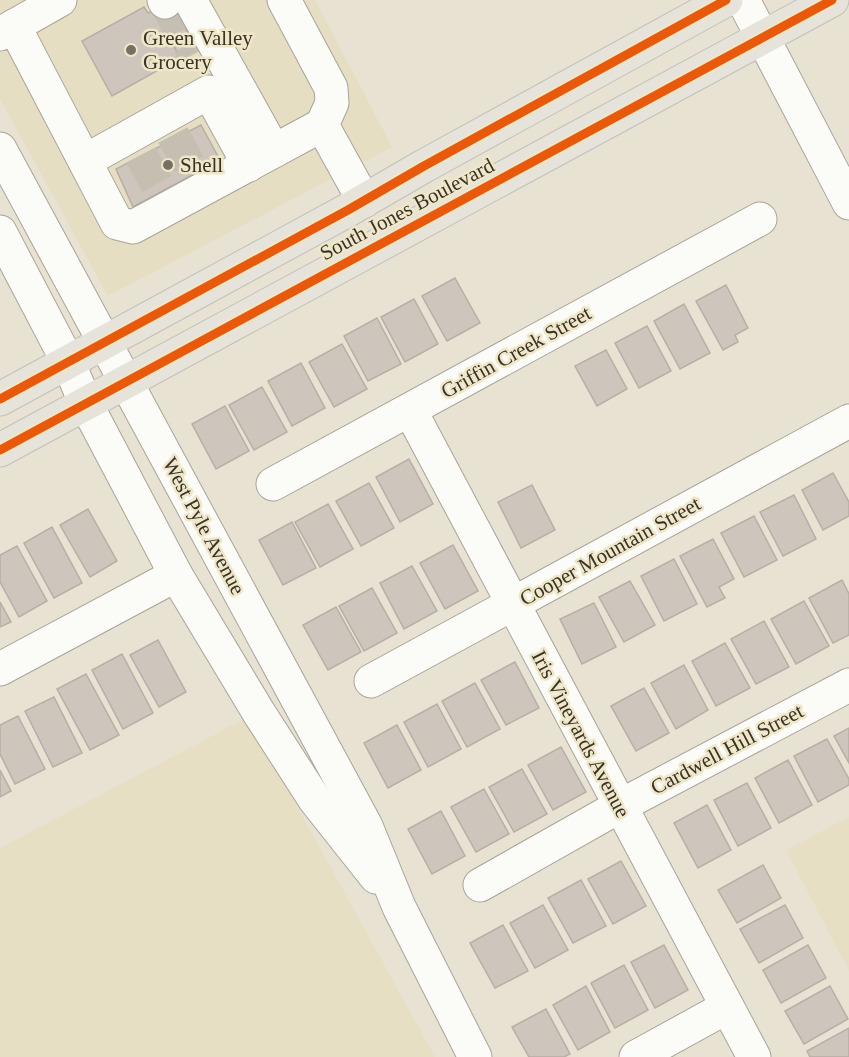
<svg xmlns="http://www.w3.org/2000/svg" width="849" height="1057" font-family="'Times New Roman',serif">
<rect width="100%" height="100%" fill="#e7e2d2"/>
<polygon fill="#e6dec2" points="0,0 315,0 392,147 108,296 0,99"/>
<g fill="#e7dfc4">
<polygon points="248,717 435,1057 0,1057 0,848"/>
<polygon points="849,817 849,971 786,850"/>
</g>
<g fill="#cec5bd" stroke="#b7aea5" stroke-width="1.5">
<polygon points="172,4 197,49 180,58 156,13"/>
<polygon points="144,7 148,13 154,9 180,58 112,96 82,41"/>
<polygon points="201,125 220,160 133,207 116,169"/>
<polygon points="455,278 480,323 447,341 422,296"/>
<polygon points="726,285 748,328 735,335 738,342 723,350 696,301"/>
<polygon points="414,299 438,344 405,362 381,317"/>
<polygon points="684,304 710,353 680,369 654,321"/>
<polygon points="377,318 401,364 368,381 344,336"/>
<polygon points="647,326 671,371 639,388 615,343"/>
<polygon points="342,344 367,389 334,407 309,362"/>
<polygon points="606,350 627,389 597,406 575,366"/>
<polygon points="301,363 325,408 292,426 268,381"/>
<polygon points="262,387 287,432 254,450 229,405"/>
<polygon points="225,406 249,451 216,469 192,424"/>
<polygon points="409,459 433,504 400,522 376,477"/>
<polygon points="833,473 849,502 849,516 823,530 802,490"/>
<polygon points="369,483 394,528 361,546 336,501"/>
<polygon points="532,485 555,530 521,548 498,502"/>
<polygon points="794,495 816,539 783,556 760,512"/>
<polygon points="328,504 353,549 320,567 295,522"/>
<polygon points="88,509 117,561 90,577 60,525"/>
<polygon points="754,516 777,560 744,577 721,533"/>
<polygon points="292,522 316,568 283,585 259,540"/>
<polygon points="52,527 82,583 54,598 24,543"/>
<polygon points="713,539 734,579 719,587 725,598 707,607 680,556"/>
<polygon points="453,545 478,591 445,609 420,563"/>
<polygon points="17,546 47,601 19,617 0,582 0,555"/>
<polygon points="674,559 697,604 664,621 641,576"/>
<polygon points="412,566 437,611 404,629 380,583"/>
<polygon points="842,580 849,594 849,635 833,643 809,598"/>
<polygon points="630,581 655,625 624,642 599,597"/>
<polygon points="372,588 397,633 364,651 339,606"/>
<polygon points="804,601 829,646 796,664 771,619"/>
<polygon points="0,602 11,622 0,627"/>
<polygon points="594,603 616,647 582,664 560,619"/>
<polygon points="336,607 361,652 328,670 303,625"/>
<polygon points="764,621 789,667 756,684 731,639"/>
<polygon points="158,640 186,692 159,707 130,655"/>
<polygon points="725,643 750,688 716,706 692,661"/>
<polygon points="122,654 153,713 123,729 92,670"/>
<polygon points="515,662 539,708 506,725 481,680"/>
<polygon points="684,665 708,710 676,729 651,683"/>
<polygon points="86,674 119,735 90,750 57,689"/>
<polygon points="475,683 500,729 467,747 442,701"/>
<polygon points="644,688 669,733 636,751 611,706"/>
<polygon points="54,697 82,753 53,767 25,711"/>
<polygon points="437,704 461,749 428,767 404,722"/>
<polygon points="18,716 45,769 15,784 0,754 0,725"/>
<polygon points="397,725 421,770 388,788 364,743"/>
<polygon points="849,728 849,763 834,736"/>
<polygon points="827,739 849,779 849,785 818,802 794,756"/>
<polygon points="561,747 586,792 553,810 528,765"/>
<polygon points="788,760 812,805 779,823 755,778"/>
<polygon points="522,769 547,814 514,832 489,787"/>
<polygon points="0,770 11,791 0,797"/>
<polygon points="747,783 771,828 738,846 714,800"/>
<polygon points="484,789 509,834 476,852 451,807"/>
<polygon points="707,805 731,850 698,868 674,823"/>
<polygon points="441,811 465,856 432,874 408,829"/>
<polygon points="621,861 646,906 613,924 588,879"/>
<polygon points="763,865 781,898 737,923 718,890"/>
<polygon points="581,880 606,926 573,943 548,898"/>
<polygon points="543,905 568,950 535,968 510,923"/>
<polygon points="785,905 803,938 759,963 740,929"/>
<polygon points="503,925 528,971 495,988 470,943"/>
<polygon points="664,945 688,990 655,1008 631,962"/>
<polygon points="808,945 826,978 781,1003 763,970"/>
<polygon points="624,965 648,1010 615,1028 591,983"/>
<polygon points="586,986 610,1032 578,1050 553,1005"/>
<polygon points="830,986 848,1019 804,1044 785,1011"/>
<polygon points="546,1009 570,1054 564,1057 529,1057 512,1027"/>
<polygon points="849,1028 849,1057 810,1057 807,1051"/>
</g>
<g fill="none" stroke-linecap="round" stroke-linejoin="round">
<g stroke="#c4bfb0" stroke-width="33" stroke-dasharray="33 16" stroke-linecap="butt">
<polyline points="165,2 194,54"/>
<polyline points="173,135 193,172"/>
<polyline points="141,155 160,190"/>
</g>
<g stroke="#a8a498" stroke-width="35">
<g id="minor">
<polyline points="164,0 165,2"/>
<polyline points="190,0 274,151"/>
<polyline points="284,0 331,88 332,103 322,125 364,201"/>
<polyline points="743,0 849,203"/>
<polyline points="14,26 117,223 133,227 322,125"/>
<polyline points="0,34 60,0"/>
<polyline points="0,149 366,826 399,907 475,1057"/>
<polyline points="85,161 209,92 249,165"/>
<polyline points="0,232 68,362 86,404 176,575 259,713 315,800 376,877"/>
<polyline points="410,410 754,1057"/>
<polyline points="273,484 760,219"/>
<polyline points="0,669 176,575"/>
<polyline points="371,681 849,421"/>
<polyline points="480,885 620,806 849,685"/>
<polyline points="636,1057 727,1007"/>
</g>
</g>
<g stroke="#c3c0b8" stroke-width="35">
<g id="major">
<polyline points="0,399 348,210 424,166 726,0"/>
<polyline points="0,450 832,0"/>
</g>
</g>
<use href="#minor" stroke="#fbfbf8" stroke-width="33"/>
<use href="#major" stroke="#e5e3da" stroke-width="33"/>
<g stroke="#f0e7c9" stroke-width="13">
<g id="cycleway">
<polyline points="0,399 348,210 424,166 726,0"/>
<polyline points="0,450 832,0"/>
</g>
</g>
<use href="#cycleway" stroke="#e8590c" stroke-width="9"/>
</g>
<g fill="#757064" stroke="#f0e7c9" stroke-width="2">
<circle cx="131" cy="50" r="6"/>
<circle cx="168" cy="165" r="6"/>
</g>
<g text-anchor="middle" stroke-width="5" stroke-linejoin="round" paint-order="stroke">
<g font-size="21" fill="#373328" stroke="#f0e7c9" text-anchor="start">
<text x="143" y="45">Green Valley<tspan x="143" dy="24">Grocery</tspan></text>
<text x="180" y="172">Shell</text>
</g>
<g font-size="21" fill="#373328" stroke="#f0e7c9">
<text transform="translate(407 209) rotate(-28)" y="7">South Jones Boulevard</text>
<text transform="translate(516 352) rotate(-29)" y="7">Griffin Creek Street</text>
<text transform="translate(204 526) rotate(62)" y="7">West Pyle Avenue</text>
<text transform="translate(610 551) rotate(-29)" y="7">Cooper Mountain Street</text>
<text transform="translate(581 734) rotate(62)" y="7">Iris Vineyards Avenue</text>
<text transform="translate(727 749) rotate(-28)" y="7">Cardwell Hill Street</text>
</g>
</g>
</svg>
